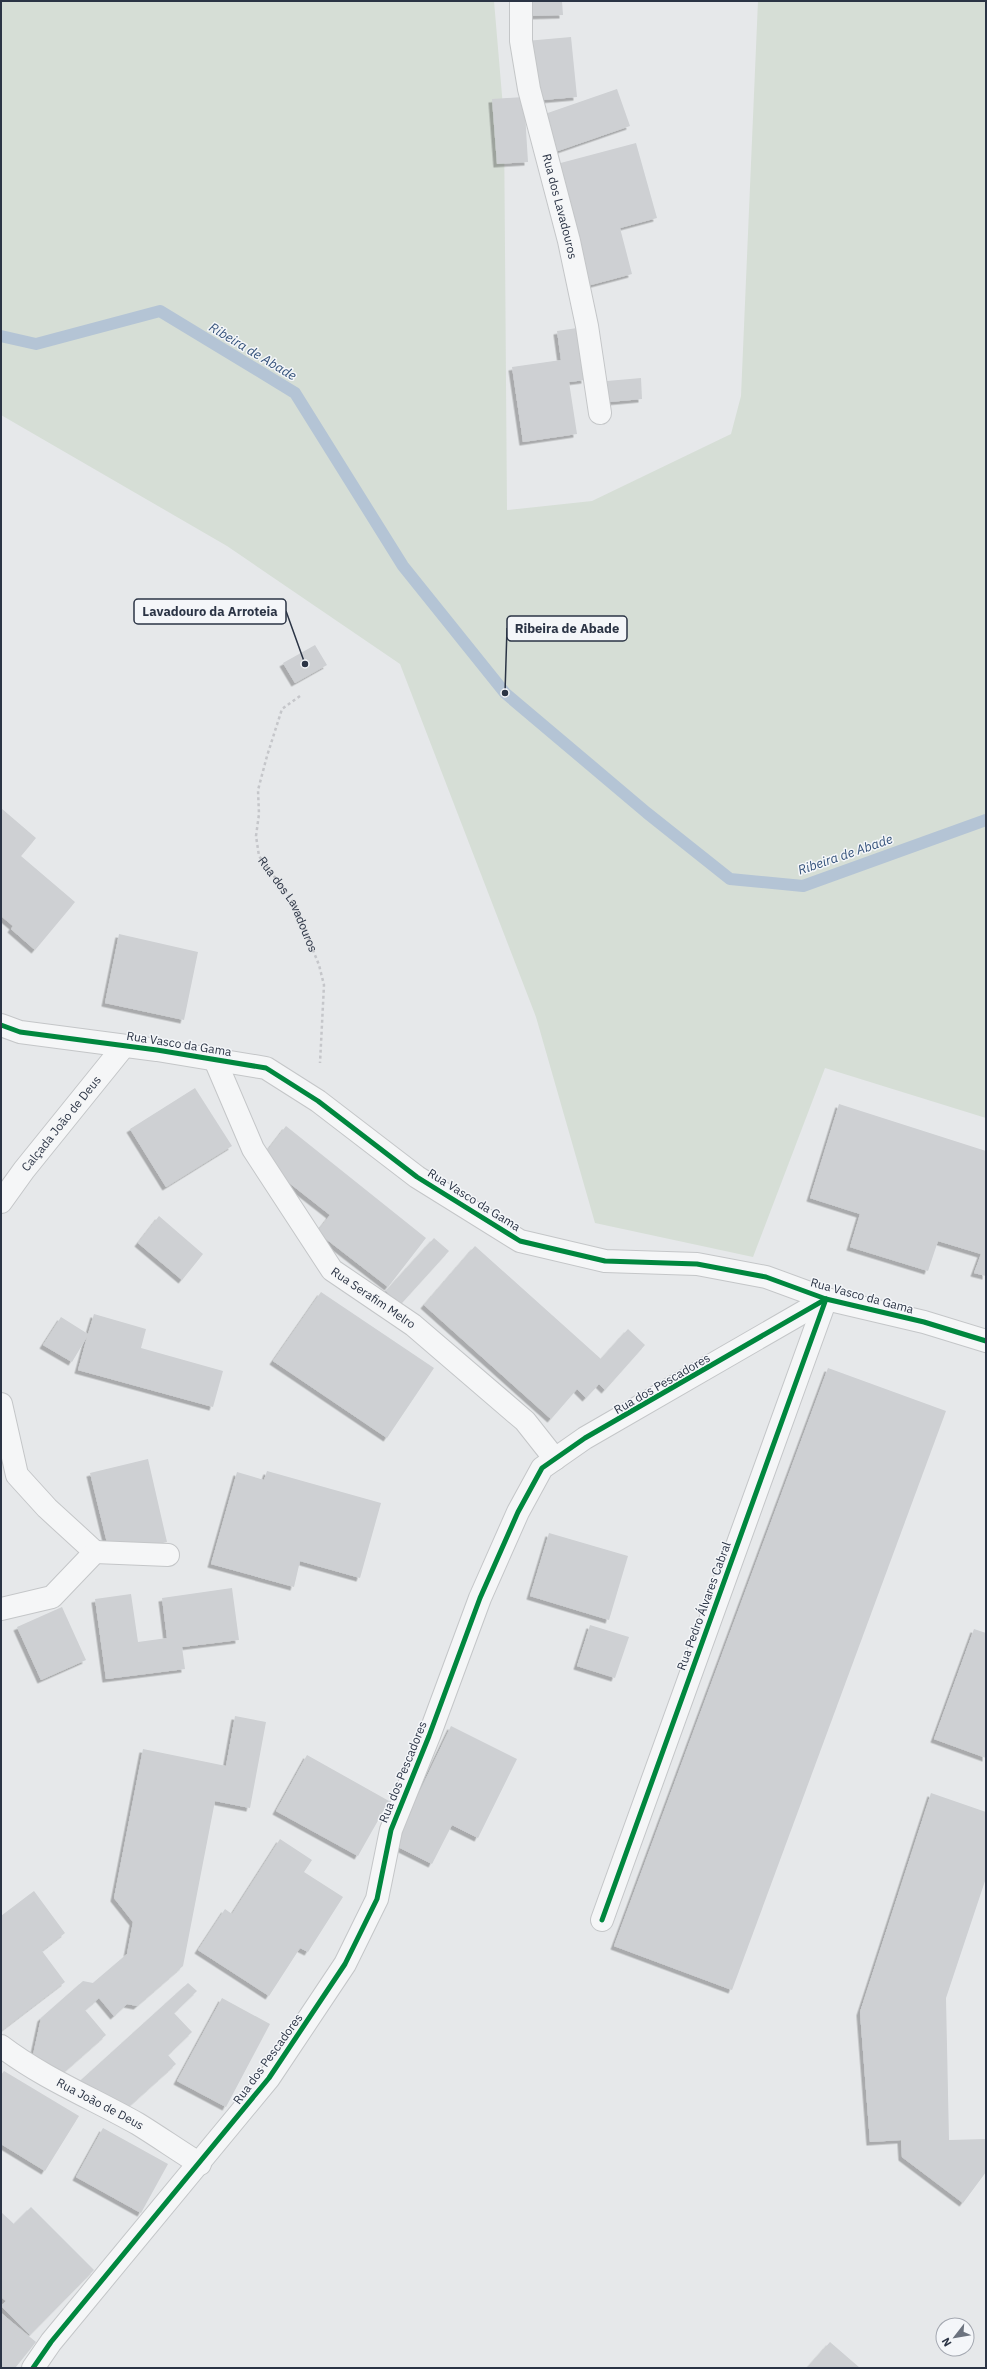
<svg xmlns="http://www.w3.org/2000/svg" width="987" height="2369" font-family="'IBM Plex Sans',sans-serif">
<defs>
<filter id="shadow"><feDropShadow dx="-3.5" dy="3.5" stdDeviation="0" flood-color="#0004"/></filter>
</defs>
<rect width="100%" height="100%" fill="#e6e8ea"/>
<polygon fill="#d6ded6" points="1,1 494,1 504,119 507,510 592,501 731,434 741,396 758,1 986,1 986,1118 825,1068 753,1257 595,1223 536,1017 400,664 227,546 1,415"/>
<g fill="none" stroke-linecap="round" stroke-linejoin="round">
<polyline stroke="#b4c4d5" stroke-width="12" points="1,336 36,344 160,311 295,393 403,566 505,693 647,813 730,879 803,886 986,820"/>
</g>
<g fill="#ced0d3" filter="url(#shadow)">
<polygon points="525,1 562,1 563,15 526,16"/>
<polygon points="571,37 577,97 531,101 526,41"/>
<polygon points="617,89 630,126 552,153 539,116"/>
<polygon points="524,97 528,162 497,164 492,99"/>
<polygon points="636,143 657,218 620,228 632,274 587,286 553,165"/>
<polygon points="577,328 585,380 569,382 577,434 523,442 512,367 561,360 557,331"/>
<polygon points="641,378 642,399 609,402 607,381"/>
<polygon points="315,645 327,665 295,683 283,663"/>
<polygon points="1,808 36,838 21,856 75,902 35,950 11,929 13,926 1,916"/>
<polygon points="119,934 198,952 184,1020 105,1003"/>
<polygon points="195,1088 232,1146 166,1187 130,1129"/>
<polygon points="839,1104 986,1151 986,1276 974,1273 981,1254 938,1241 928,1271 850,1247 860,1214 810,1198"/>
<polygon points="286,1126 426,1238 388,1287 317,1232 330,1215 260,1160"/>
<polygon points="159,1216 203,1254 182,1280 138,1243"/>
<polygon points="434,1238 449,1251 400,1305 386,1291"/>
<polygon points="475,1246 601,1359 628,1329 645,1345 605,1390 599,1384 586,1398 577,1389 551,1419 424,1305"/>
<polygon points="321,1292 434,1368 387,1438 273,1361"/>
<polygon points="94,1314 146,1329 141,1348 223,1371 213,1407 78,1370 87,1337 72,1362 43,1345 61,1317 88,1334"/>
<polygon points="828,1368 946,1411 732,1990 614,1946"/>
<polygon points="148,1459 167,1542 110,1555 90,1473"/>
<polygon points="267,1471 381,1503 360,1578 300,1561 294,1587 211,1564 237,1472 264,1480"/>
<polygon points="549,1533 628,1556 609,1620 530,1596"/>
<polygon points="232,1588 239,1640 182,1647 185,1669 106,1679 95,1599 131,1594 138,1642 167,1638 162,1598"/>
<polygon points="62,1607 86,1660 41,1680 17,1627"/>
<polygon points="590,1625 629,1637 615,1678 577,1666"/>
<polygon points="974,1629 986,1633 986,1758 934,1739"/>
<polygon points="235,1716 266,1722 250,1808 215,1801 183,1966 137,2006 127,2004 114,2016 99,1998 85,2010 106,2035 55,2080 33,2055 41,2018 83,1981 93,1983 127,1954 133,1922 114,1898 143,1749 226,1766"/>
<polygon points="451,1726 517,1759 478,1838 452,1825 432,1864 394,1845"/>
<polygon points="307,1755 389,1801 358,1856 276,1811"/>
<polygon points="931,1793 986,1812 986,1878 946,1998 949,2140 986,2139 986,2172 963,2203 902,2157 901,2140 870,2142 860,2012"/>
<polygon points="280,1839 312,1860 304,1872 343,1897 308,1952 300,1948 269,1996 198,1950 225,1909 232,1914"/>
<polygon points="34,1891 65,1933 42,1951 65,1982 1,2031 1,1916"/>
<polygon points="188,1983 197,1991 174,2013 192,2032 168,2055 176,2064 115,2119 80,2081"/>
<polygon points="222,1998 270,2024 226,2107 177,2081"/>
<polygon points="4,2071 79,2116 45,2171 1,2144 1,2075"/>
<polygon points="103,2128 168,2164 141,2213 76,2177"/>
<polygon points="31,2207 94,2270 30,2335 1,2306 6,2301 1,2297 1,2212 14,2224"/>
<polygon points="1,2313 36,2342 15,2368 1,2368"/>
<polygon points="830,2342 860,2368 807,2368"/>
</g>
<g fill="none" stroke-linecap="round" stroke-linejoin="round">
<g stroke="#c4c6c8" stroke-width="24">
<g id="minor">
<path id="s2" d="M521 1V41L529 89 569 241 587 326 600 413"/>
<polyline points="1,1025 20,1032 157,1050 266,1068 318,1101 417,1177 520,1241 605,1261 697,1264 766,1277 826,1299 924,1322 986,1341"/>
<path id="s3" d="M215 1060 253 1149 332 1270 413 1325 525 1421 555 1459"/>
<path id="s4" d="M1 1202 24 1170 124 1046"/>
<polyline points="1,1404 17,1475 47,1508 95,1552"/>
<polyline points="95,1552 168,1555"/>
<polyline points="1,1609 52,1597 95,1552"/>
<polyline points="602,1920 826,1299"/>
<path id="s5" d="M1 2046C43 2078 92 2098 138 2124 159 2137 179 2151 200 2164"/>
<polyline points="33,2368 51,2342 269,2078 345,1964 377,1899 391,1830 429,1736 480,1598 518,1512 542,1468 585,1438 826,1299"/>
</g>
</g>
<path stroke="#c5c6ca" stroke-width="2.5" stroke-dasharray="3 3" stroke-linecap="butt" id="s1" d="M300 696 282 709 267 756 258 790 259 814 256 836 259 856 294 903 319 965 324 985 320 1063"/>
<use href="#minor" stroke="#f5f6f7" stroke-width="22"/>
<g stroke="#f4f6f9" stroke-width="8">
<g id="cycleway">
<polyline points="1,1025 20,1032 157,1050 266,1068 318,1101 417,1177 520,1241 605,1261 697,1264 766,1277 826,1299 924,1322 986,1341"/>
<polyline points="602,1920 826,1299"/>
<polyline points="33,2368 51,2342 269,2078 345,1964 377,1899 391,1830 429,1736 480,1598 518,1512 542,1468 585,1438 826,1299"/>
</g>
</g>
<use href="#cycleway" stroke="#00873e" stroke-width="5"/>
</g>
<g text-anchor="middle" stroke-width="3" stroke-linejoin="round" paint-order="stroke">
<g font-size="12" fill="#2b3445" stroke="#f4f6f9">
<text dy="4" stroke="none"><textPath href="#s2" startOffset="210">Rua dos Lavadouros</textPath></text>
<text dy="4" stroke="none"><textPath href="#s1" startOffset="230">Rua dos Lavadouros</textPath></text>
<text transform="translate(179 1044) rotate(9)" y="4">Rua Vasco da Gama</text>
<text dy="4" stroke="none"><textPath href="#s4" startOffset="99">Calçada João de Deus</textPath></text>
<text transform="translate(474 1200) rotate(32)" y="4">Rua Vasco da Gama</text>
<text transform="translate(862 1296) rotate(15)" y="4">Rua Vasco da Gama</text>
<text dy="4" stroke="none"><textPath href="#s3" startOffset="291">Rua Serafim Melro</textPath></text>
<text transform="translate(662 1384) rotate(-30)" y="4">Rua dos Pescadores</text>
<text transform="translate(704 1606) rotate(-70)" y="4">Rua Pedro Álvares Cabral</text>
<text transform="translate(403 1772) rotate(-68)" y="4">Rua dos Pescadores</text>
<text transform="translate(268 2059) rotate(-54)" y="4">Rua dos Pescadores</text>
<text dy="4" stroke="none"><textPath href="#s5" startOffset="115">Rua João de Deus</textPath></text>
</g>
<g font-size="13" font-style="italic" fill="#34527a" stroke="#f4f6f9">
<text transform="translate(253 351) rotate(31)" y="5">Ribeira de Abade</text>
<text transform="translate(845 854) rotate(-19)" y="5">Ribeira de Abade</text>
</g>
</g>
<path fill="none" stroke="#2b3445" stroke-width="1.5" d="M305 664L286 611M505 693L507 628"/>
<g fill="#2b3445" stroke="#f4f6f9" stroke-width="1.5">
<circle cx="305" cy="664" r="4"/>
<circle cx="505" cy="693" r="4"/>
</g>
<g fill="#f4f6f9" stroke="#2b3445" stroke-width="1.5">
<rect x="134" y="599" width="152" height="25" rx="4"/>
<rect x="507" y="616" width="120" height="25" rx="4"/>
</g>
<g font-size="13" text-anchor="middle" font-weight="bold" fill="#2b3445">
<text x="210" y="616">Lavadouro da Arroteia</text>
<text x="567" y="633">Ribeira de Abade</text>
</g>
<rect width="987" height="2369" fill="none" stroke="#2b3445" stroke-width="4"/>
<g transform="translate(955 2337) rotate(239)"><circle r="19" fill="#f4f6f9" stroke="#a4a8b1"/>
<path d="M0-3L7 15L0 10L-7 15Z" fill="#6c737f"/>
<text y="-6" font-size="11" font-weight="bold" text-anchor="middle" fill="#2b3445">N</text>
</g>
</svg>
